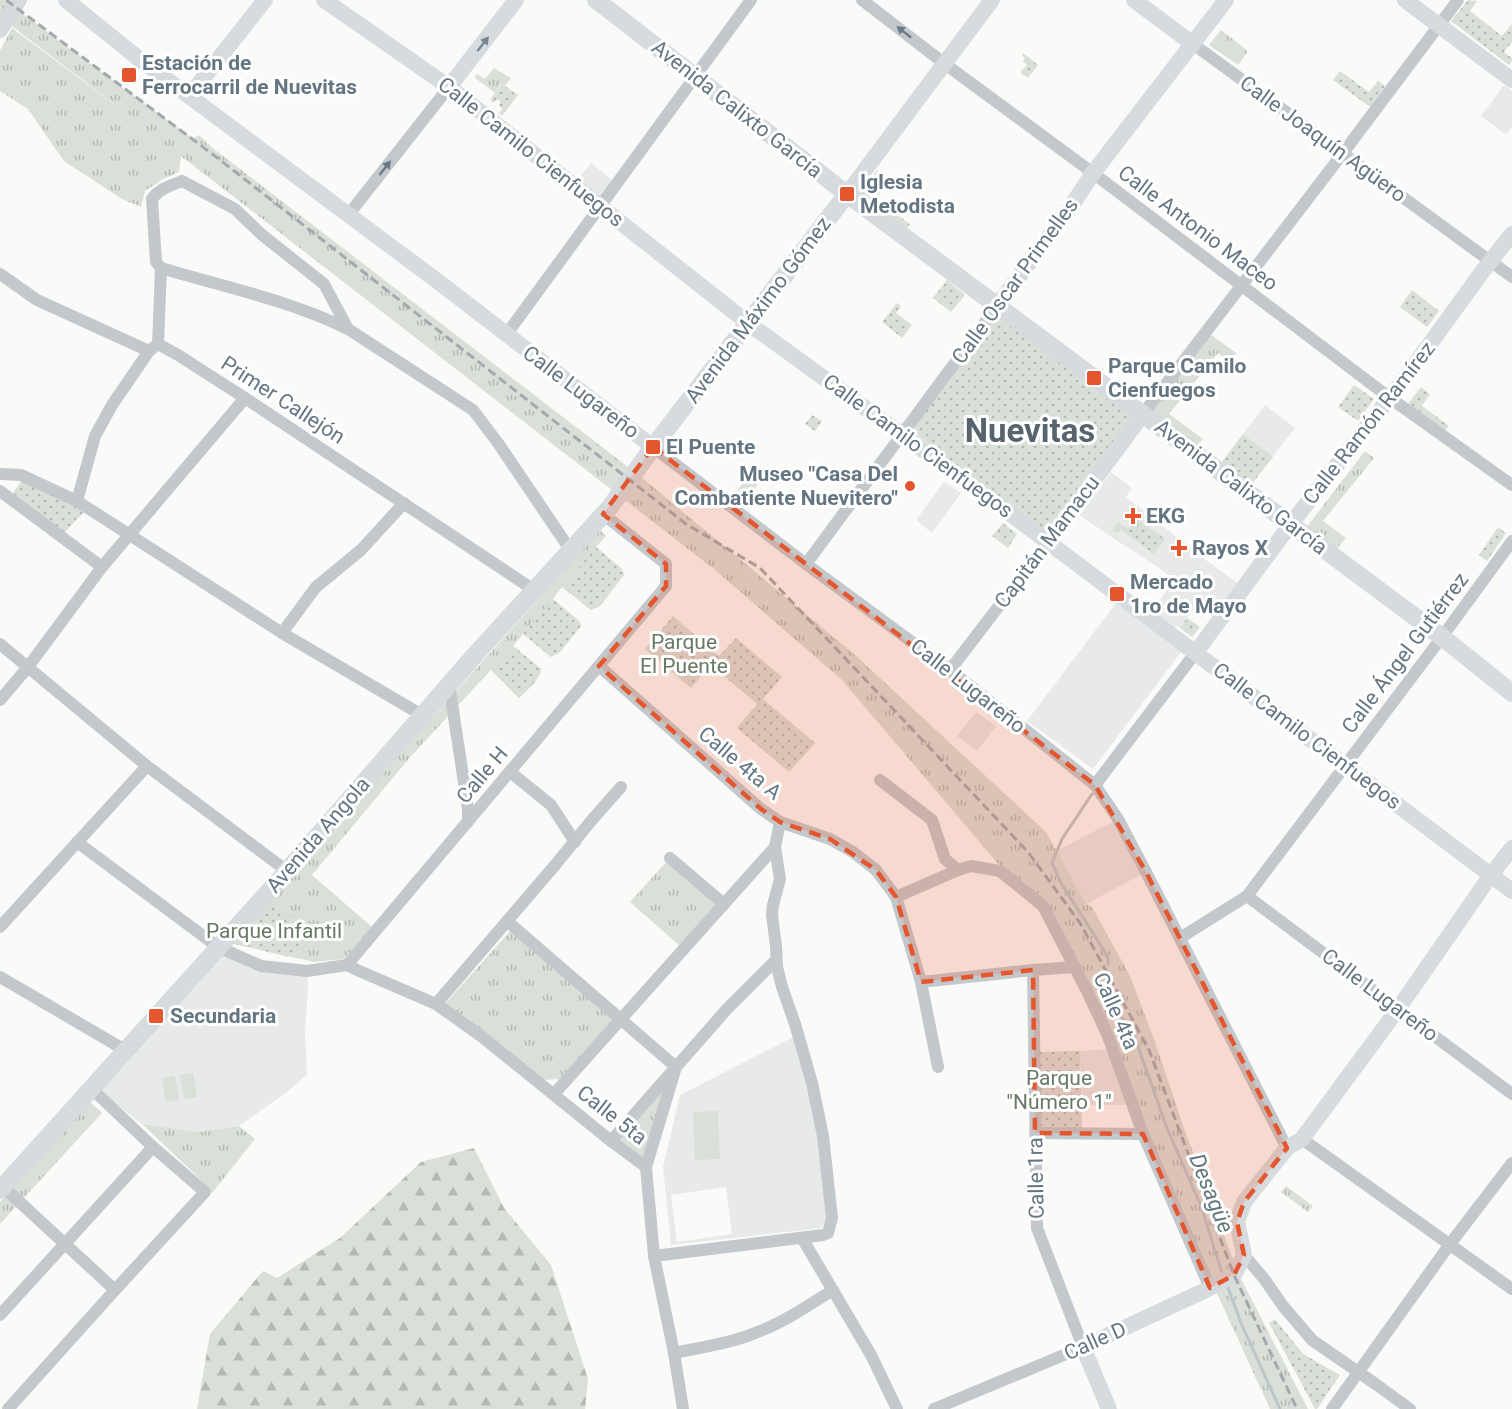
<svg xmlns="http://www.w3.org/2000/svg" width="1512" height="1409" font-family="Roboto,sans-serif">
<defs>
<pattern id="grass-tufts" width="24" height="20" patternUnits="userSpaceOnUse" patternTransform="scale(1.5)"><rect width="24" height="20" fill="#dadfd7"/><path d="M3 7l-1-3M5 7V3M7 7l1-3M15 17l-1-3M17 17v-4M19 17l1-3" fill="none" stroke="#b4b9b4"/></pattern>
<pattern id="forest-firs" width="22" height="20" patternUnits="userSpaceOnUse" patternTransform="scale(1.5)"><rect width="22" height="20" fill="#dadfd7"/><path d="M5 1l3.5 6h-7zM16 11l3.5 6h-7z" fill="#b4b9b4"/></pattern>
<pattern id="park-dots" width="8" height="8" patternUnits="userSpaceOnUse" patternTransform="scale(1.5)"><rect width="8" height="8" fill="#dadfd7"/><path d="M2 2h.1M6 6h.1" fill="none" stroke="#b4b9b4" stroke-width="1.8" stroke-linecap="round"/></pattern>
</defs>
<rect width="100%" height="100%" fill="#fafaf8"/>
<g fill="#e8e9e9" fill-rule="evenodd">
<polygon points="1504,85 1512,91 1512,127 1506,135 1481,116"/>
<polygon points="591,163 611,179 616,185 600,206 574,184"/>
<polygon points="1265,405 1295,428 1250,486 1221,463"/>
<polygon points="1111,472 1132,488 1126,497 1203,558 1244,588 1222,617 1200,601 1180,628 1176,626 1170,633 1147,617 1175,580 1155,565 1113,538 1072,510 1091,484 1099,489"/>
<polygon points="944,482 961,493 932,533 916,520"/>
<polygon points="1116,603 1181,652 1093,769 1027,721"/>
<polygon points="976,712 996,726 977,751 957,736"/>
<polygon points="1118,819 1146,872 1086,904 1056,851"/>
<polygon points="218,947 261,966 307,971 308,987 305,1032 307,1075 287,1092 239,1126 199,1132 142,1124 92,1086"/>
<path d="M793 1037 820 1135 828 1217 821 1228 671 1245 663 1167 680 1095ZM726 1187 732 1234 677 1242 671 1195Z"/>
<polygon points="1111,1049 1128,1105 1082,1105 1080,1051"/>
</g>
<g fill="url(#grass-tufts)">
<polygon points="0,0 4,0 193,139 199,135 210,146 641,477 855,655 1046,832 1086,904 1092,907 1130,976 1155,1042 1185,1131 1239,1275 1308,1409 1270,1409 1143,1132 1044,904 1005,872 842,680 714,569 181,156 179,172 163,179 145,191 141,207 122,199 64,161 28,109 0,91 0,51 12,28 140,124 0,17"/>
<polygon points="1221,30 1248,51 1238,65 1209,45"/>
<polygon points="494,68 511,78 505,86 501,84 495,93 474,77 477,74 485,79"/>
<polygon points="1210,334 1236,353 1230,362 1218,353 1169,414 1203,439 1194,448 1150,413"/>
<polygon points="1365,451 1374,458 1323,521 1346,538 1333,553 1303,532"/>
<polygon points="749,475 759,482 743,505 733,497"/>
<path d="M600 530 606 536 596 547 622 569 624 575 600 606 591 610 562 587 553 599 580 622 581 626 559 653 523 634 513 646 541 669C540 680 527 690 519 698L491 670 412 755 312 875 372 927 344 959 314 962 231 943Z"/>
<polygon points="668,860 717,903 680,946 630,902"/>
<polygon points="512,929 614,1020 561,1079 541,1080 444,1005"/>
<polygon points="676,1067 646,1167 611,1141"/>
<polygon points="90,1102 102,1113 0,1224 0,1202"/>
<polygon points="142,1124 199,1132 239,1126 255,1139 212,1193 198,1177"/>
<polygon points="1286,1186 1313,1206 1308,1212 1281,1192"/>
</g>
<polygon fill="url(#forest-firs)" points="474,1148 504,1208 551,1265 588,1379 585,1409 197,1409 210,1334 263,1271 277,1278 340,1238 421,1162"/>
<g fill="url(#park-dots)">
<polygon points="1468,0 1477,1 1470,11 1502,36 1512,24 1512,42 1504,52 1512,58 1512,61 1509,65 1451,21"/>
<polygon points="1023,53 1038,65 1028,78 1020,72 1027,65 1023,61 1025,59 1022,55"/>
<polygon points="1340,71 1369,92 1378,81 1385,86 1370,107 1333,80"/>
<polygon points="502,84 518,95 502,116 499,113 502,109 499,105 501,102 497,99 494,103 490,100"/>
<polygon points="877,170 890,179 875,199 910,224 906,229 858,196"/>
<polygon points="947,280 965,295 951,312 933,298"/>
<polygon points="1412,290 1439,311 1427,327 1400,307"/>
<polygon points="897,303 901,306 896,313 912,325 902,338 882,322"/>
<polygon points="998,315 1133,415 1046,531 911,431"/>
<polygon points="1354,385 1374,399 1358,421 1338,407"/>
<polygon points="1421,387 1430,394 1422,406 1449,426 1444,432 1407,405"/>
<polygon points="812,415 822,421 815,431 805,424"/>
<polygon points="1243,434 1273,457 1250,486 1221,463"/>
<polygon points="22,481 74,504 85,511 63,534 11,495"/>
<polygon points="1136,518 1165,539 1154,554 1120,529 1117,533 1112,530 1118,522 1128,529"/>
<polygon points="1003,523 1017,534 1008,548 992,536"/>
<polygon points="1498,527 1506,533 1487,561 1479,555"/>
<polygon points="596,547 622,569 624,575 600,606 591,610 563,587"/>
<polygon points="553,599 580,622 581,626 559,653 551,657 523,634"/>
<polygon points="673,616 719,656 736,638 782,677 763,699 815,743 789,772 737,728 757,704 711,665 691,688 645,649"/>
<polygon points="1187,618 1200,627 1192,637 1180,628"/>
<polygon points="513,646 541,669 540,674 519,698 491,669"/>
<polygon points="270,900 313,932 289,957 231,943"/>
<polygon points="1080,1051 1082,1129 1038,1129 1037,1052"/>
<polygon points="1275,1319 1303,1354 1340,1375 1317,1409 1315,1409 1269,1323"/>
</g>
<g fill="#dadfd7">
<polygon points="193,1073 197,1097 184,1099 180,1075"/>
<polygon points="175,1076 179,1100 166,1102 162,1078"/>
<polygon points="718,1111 720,1159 695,1160 693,1112"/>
</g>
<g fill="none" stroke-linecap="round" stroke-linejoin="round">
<g stroke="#bbc7cb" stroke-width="3">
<polyline points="1092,794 1062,839 1052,863 1061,883 1096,938 1108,958 1108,964"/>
<polyline points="1112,991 1119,1014 1132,1030 1167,1128 1201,1206 1223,1276"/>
<polyline points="1227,1285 1241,1323 1280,1409"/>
</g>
<g stroke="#c3c8cc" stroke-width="12">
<polyline points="862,0 945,64 1093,173 1390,398 1512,485"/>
<polyline points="1193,44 1512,277"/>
<polyline points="349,214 449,87"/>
<path d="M161 268 156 262 152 199C159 189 171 185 182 181L235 209 261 234 324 284 348 329"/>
<polyline points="0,274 37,300 149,351 158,344 178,355 245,398 534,590"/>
<polyline points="506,335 751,0"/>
<path d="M158 344 161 268C224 287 289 300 348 329L473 410 498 443 571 551"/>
<polyline points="1143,414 1343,153 1458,0"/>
<polyline points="653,447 806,564 950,670 1095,785 1118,819 1146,872 1287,1148"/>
<polyline points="0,474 21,475 77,501 282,633 422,715"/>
<polyline points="0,491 102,567"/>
<polyline points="77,501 95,436 112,405 149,351"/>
<polyline points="806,564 997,306"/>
<polyline points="282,633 316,587 361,550 404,503"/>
<polyline points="0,644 147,766 287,871"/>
<polyline points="599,666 761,809 780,822 830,839 853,852 876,870 896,897 921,982 938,1067"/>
<polyline points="950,670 1048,542"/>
<polyline points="449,684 468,809 468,822"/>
<polyline points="0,700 28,667 102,567 245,398"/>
<polyline points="510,772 551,805 575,842"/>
<polyline points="880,780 932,820 945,859 958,870"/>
<polyline points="1095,785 1196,652"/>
<polyline points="77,842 218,947 261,966 307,971 347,965 666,586 666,564 603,514"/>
<polyline points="670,858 724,904"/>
<polyline points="1247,896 1512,1094"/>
<polyline points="896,897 958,870 971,866 1000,871 1043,906 1087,991 1108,1036 1143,1134 1210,1288"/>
<polyline points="507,921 676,1067 611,1141"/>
<polyline points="0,927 147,766"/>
<polyline points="1180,938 1247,896 1442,637 1512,541"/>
<polyline points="347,965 357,970 436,1004 481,1036 611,1141 646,1167 654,1256 674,1353 683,1409"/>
<polyline points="0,977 125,1050"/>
<polyline points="921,982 1033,970 1075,967"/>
<polyline points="436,1004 556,864 591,821 621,787"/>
<polyline points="554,1094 775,847"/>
<polyline points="1035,1133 1143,1134"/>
<polyline points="1302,1139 1512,1289"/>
<polyline points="646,1167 676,1067 727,1009 776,960"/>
<polyline points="0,1184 115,1290"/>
<polyline points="802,1238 871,1355 897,1409"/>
<polyline points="1244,1255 1265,1280 1283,1306 1312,1340 1377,1385 1410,1409"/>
<polyline points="654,1256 823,1235 828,1233 832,1218 823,1136 812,1083 795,1024 782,987 777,967 776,946 772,915 773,905 780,879 775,847 780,822"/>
<polyline points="0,1315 153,1147"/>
<path d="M674 1353C703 1347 733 1343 760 1331 786 1321 809 1305 833 1290"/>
<polyline points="8,1409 115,1290 205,1192 153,1147 91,1088"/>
<polyline points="934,1409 1083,1347 1037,1228 1033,970"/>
<polyline points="1332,1409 1450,1244 1512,1163"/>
</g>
<g stroke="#d6dbdf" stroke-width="16">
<polyline points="66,0 138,58 440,283 653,447"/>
<polyline points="324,0 449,87 748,323 1008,512 1512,891"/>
<polyline points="1134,0 1193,44"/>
<polyline points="1405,0 1512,80"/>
<polyline points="0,30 19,0"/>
<polyline points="449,87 516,0"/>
<polyline points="190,95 265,0"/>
<polyline points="847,194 992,0"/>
<polyline points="997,306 1070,208 1093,173 1226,0"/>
<polyline points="1048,542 1143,414"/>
<polyline points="1196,652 1290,525 1403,381 1482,272 1512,234"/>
<polyline points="1109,1409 1083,1347 1206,1290 1234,1275 1244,1255 1237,1222 1244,1202 1287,1148 1302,1139 1398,1009 1491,875 1512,848"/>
</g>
<g stroke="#d6dbdf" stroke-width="18">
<polyline points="596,0 847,194 1442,637 1512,693"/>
<polyline points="0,1190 280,879 474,656 610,507 653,447 847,194"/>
</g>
<polyline stroke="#a2aab0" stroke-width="3" stroke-dasharray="9 4.5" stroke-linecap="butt" points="6,0 215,156 686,524 760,568 1028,852 1080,923 1149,1050 1234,1275 1297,1409"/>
</g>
<defs><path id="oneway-solid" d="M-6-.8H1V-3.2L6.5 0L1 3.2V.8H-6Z" transform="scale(1.5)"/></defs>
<g fill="#6a7a87">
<use href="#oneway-solid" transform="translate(904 32) rotate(-142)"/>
<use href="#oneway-solid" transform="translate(385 168) rotate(-52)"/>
</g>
<use fill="#768591" href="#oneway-solid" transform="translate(483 44) rotate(-52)"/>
<path fill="#e4572e" fill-opacity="0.2" stroke="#e4572e" stroke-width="4.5" stroke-dasharray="12 8" stroke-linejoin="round" d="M653 447 1095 785 1146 872 1287 1148 1244 1202 1237 1222 1244 1255 1234 1275 1210 1288 1143 1134 1035 1133 1033 970 921 982 896 897 876 870 830 839 780 822 761 809 599 666 666 586V564L603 514Z"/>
<g fill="#e4572e" stroke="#fff" stroke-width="2">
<rect x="121" y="67" width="16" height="16" rx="3"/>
<rect x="839" y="186" width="16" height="16" rx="3"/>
<rect x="1086" y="370" width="16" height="16" rx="3"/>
<rect x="645" y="439" width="16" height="16" rx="3"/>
<circle cx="910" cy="486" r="6"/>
<path d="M1130 507h6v6h6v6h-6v6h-6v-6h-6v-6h6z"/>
<path d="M1176 539h6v6h6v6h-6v6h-6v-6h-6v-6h6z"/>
<rect x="1109" y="586" width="16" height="16" rx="3"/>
<rect x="148" y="1008" width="16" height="16" rx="3"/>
</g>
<g text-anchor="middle" stroke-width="6" stroke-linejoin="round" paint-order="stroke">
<g font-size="21" font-weight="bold" fill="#657683" stroke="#fff" text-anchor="start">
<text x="142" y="70">Estación de<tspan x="142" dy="24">Ferrocarril de Nuevitas</tspan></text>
<text x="860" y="189">Iglesia<tspan x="860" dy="24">Metodista</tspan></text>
<text x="1108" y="373">Parque Camilo<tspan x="1108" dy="24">Cienfuegos</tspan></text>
<text x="666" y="454">El Puente</text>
<text x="898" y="481" text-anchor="end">Museo "Casa Del<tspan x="898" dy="24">Combatiente Nuevitero"</tspan></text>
<text x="1146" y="523">EKG</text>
<text x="1192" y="555">Rayos X</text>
<text x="1130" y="589">Mercado<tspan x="1130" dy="24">1ro de Mayo</tspan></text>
<text x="170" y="1023">Secundaria</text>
</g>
<g font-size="21" fill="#657683" stroke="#fff">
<text transform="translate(737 109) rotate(38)" y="7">Avenida Calixto García</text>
<text transform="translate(1323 139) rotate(36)" y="7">Calle Joaquín Agüero</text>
<text transform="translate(531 152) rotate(38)" y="7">Calle Camilo Cienfuegos</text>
<text transform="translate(1198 228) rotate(37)" y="7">Calle Antonio Maceo</text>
<text transform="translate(1015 281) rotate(-54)" y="7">Calle Oscar Primelles</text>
<text transform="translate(758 310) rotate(-53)" y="7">Avenida Máximo Gómez</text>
<text transform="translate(581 392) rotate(37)" y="7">Calle Lugareño</text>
<text transform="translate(283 400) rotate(33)" y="7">Primer Callejón</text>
<text transform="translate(1369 423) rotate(-52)" y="7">Calle Ramón Ramírez</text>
<text transform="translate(918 446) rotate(36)" y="7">Calle Camilo Cienfuegos</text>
<text transform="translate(1241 487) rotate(37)" y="7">Avenida Calixto García</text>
<text transform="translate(1047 542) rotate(-53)" y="7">Capitán Mamacu</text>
<text transform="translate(1405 653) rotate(-53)" y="7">Calle Ángel Gutiérrez</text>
<text transform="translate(968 686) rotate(38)" y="7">Calle Lugareño</text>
<text transform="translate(1307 736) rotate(37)" y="7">Calle Camilo Cienfuegos</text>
<text transform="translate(740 763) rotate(40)" y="7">Calle 4ta A</text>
<text transform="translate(482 775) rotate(-50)" y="7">Calle H</text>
<text transform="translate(318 835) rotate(-49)" y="7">Avenida Angola</text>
<text transform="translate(1380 995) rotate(37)" y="7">Calle Lugareño</text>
<text transform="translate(1116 1011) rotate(66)" y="7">Calle 4ta</text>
<text transform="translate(612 1115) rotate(38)" y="7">Calle 5ta</text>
<text transform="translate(1036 1178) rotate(-91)" y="7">Calle 1ra</text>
<text transform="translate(1095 1341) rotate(-24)" y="7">Calle D</text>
</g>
<g font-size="21" fill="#687a64" stroke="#fff">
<text x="684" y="649">Parque<tspan x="684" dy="24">El Puente</tspan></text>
<text x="274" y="938">Parque Infantil</text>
<text x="1059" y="1085">Parque<tspan x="1059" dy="24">"Número 1"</tspan></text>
</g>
<g font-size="22" font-style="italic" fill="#60757c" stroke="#fff">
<text transform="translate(1212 1193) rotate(68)" y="8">Desagüe</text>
</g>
<g font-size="33" font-weight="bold" fill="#57646e" stroke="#fff">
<text x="1030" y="442">Nuevitas</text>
</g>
</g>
</svg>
